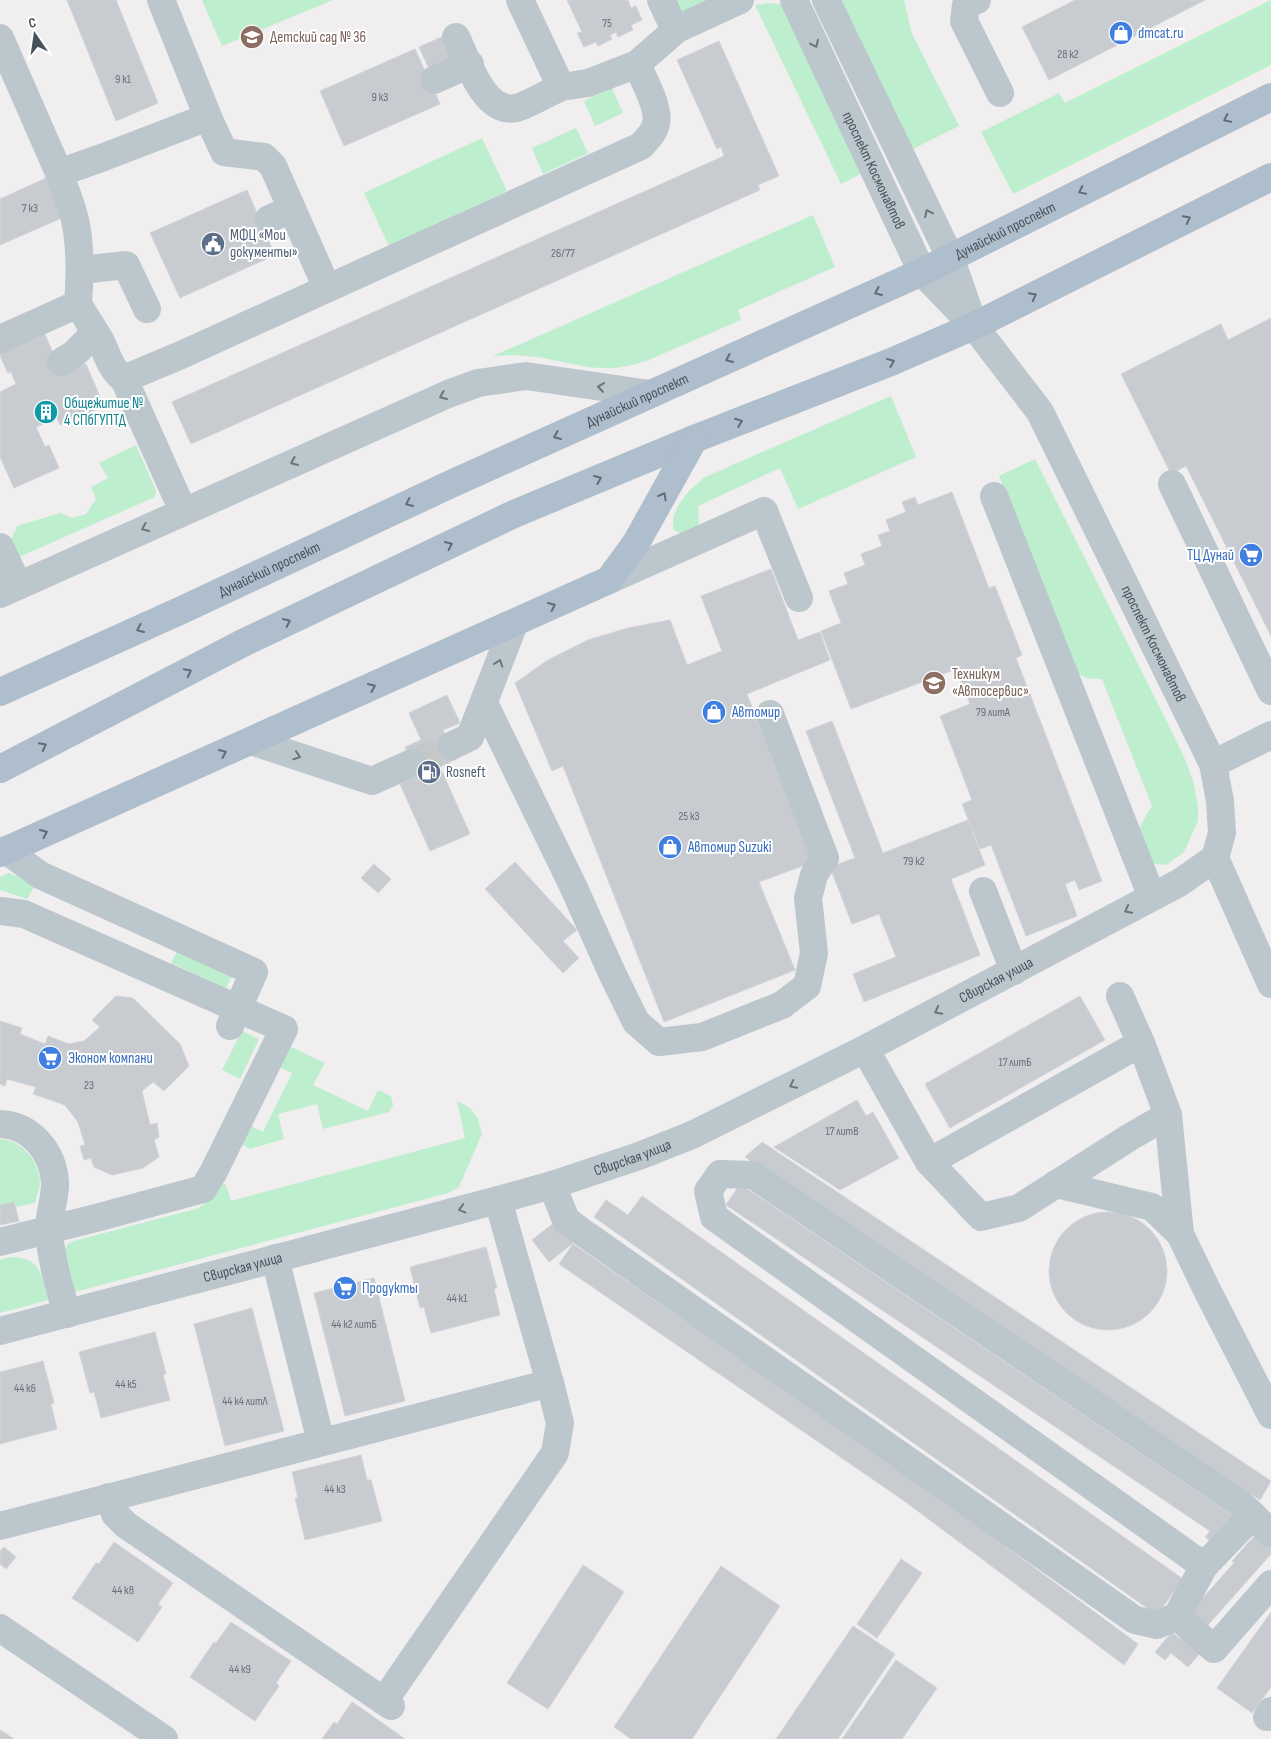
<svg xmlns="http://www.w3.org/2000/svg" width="1271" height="1739" font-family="'Sofia Sans Condensed',sans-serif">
<rect width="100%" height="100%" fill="#f0eeee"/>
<g fill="#bdeece">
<polygon points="202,0 333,0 222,46"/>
<polygon points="671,0 716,0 679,17"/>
<polygon points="840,0 904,0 912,34 959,126 913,149"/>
<polygon points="1271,0 1271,65 1013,194 981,132 1059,93 1065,103"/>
<polygon points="770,3 781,4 861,174 841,184 755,5"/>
<polygon points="612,88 623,113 595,126 584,101"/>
<polygon points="576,128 588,153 543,174 532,148"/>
<polygon points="482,138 507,191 389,246 364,193"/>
<path d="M813 215 835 267 738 310 741 320 646 361C634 365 621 368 608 368 584 369 560 360 536 357 521 355 508 355 493 356Z"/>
<path d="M891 396 916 457 798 509 780 468 698 506 699 523 696 528 682 534 674 530C668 510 690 489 705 477Z"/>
<polygon points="136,445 156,491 155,497 19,557 10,542 17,526 60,513 72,518 86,514 96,499 91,487 108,478 99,463"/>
<path d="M1035 459 1166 720 1186 761 1194 784 1198 806V821L1184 852 1166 865 1155 864 1147 857 1140 840V826L1152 806 1102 679C1090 679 1083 679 1075 670L999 476Z"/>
<polygon points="9,873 36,884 27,899 0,890 0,877"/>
<polygon points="178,949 233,974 226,988 171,963"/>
<polygon points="242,1031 259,1039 240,1079 222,1070"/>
<polygon points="289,1046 325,1063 313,1085 368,1111 378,1090 391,1096 393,1105 389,1112 323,1129 317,1104 278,1114 284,1139 250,1149 238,1142 248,1125 263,1132 292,1073 275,1065"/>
<polygon points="457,1101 470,1108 478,1119 482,1134 459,1187 448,1193 71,1293 64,1251 68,1244 74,1241 199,1208 213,1197 221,1183 226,1185 231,1201 465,1138"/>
<path d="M0 1139C22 1140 40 1162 40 1183 40 1189 36 1197 35 1203L15 1207 14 1202 0 1205Z"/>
<path d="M11 1257C41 1257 42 1276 48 1300L0 1313V1260Z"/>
</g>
<g fill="#c8cbd0" stroke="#d2d4d9">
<polygon points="67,0 116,0 158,103 116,121"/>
<polygon points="567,0 628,0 631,8 636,6 642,20 631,25 633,30 618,37 616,32 610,35 612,39 598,46 596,42 584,47 577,33 582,32"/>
<polygon points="1075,0 1205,0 1049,80 1022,27"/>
<polygon points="444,36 456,62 431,73 419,47"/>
<polygon points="719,41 779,176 758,185 760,190 191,444 172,402 724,156 721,147 717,149 677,60"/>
<polygon points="415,49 440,104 344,146 320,91"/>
<polygon points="46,178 64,217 0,245 0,199"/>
<polygon points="247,190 275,255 180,298 150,233"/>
<polygon points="1271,318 1271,636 1186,466 1171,474 1121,374 1221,324 1228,340"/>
<polygon points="44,332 53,353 49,354 59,376 86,364 104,406 60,425 57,418 36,427 45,447 49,445 59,468 14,488 0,457 0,392 16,384 11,372 8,373 0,356 0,351"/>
<polygon points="952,492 989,588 995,586 1022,655 1016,658 1102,881 1079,890 1075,880 1065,884 1077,916 1026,936 991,845 980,849 962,804 972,800 940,716 970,704 956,669 851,709 821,631 841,623 829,591 848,584 844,573 865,565 861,554 882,546 878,535 890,531 886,520 906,512 902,502 915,497 918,505"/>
<polygon points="771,569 798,640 820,632 830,660 747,694 813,862 759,882 795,970 664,1022 563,766 552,771 515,683 548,660 588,640 628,628 670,620 687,665 722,651 701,596"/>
<polygon points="447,695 460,723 443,730 457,759 440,767 470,834 430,851 400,784 417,776 405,747 421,740 409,713"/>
<polygon points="832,721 883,853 968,820 985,865 951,879 980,955 864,1002 853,974 896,957 879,914 852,924 830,867 855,858 806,731"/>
<polygon points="515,862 577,930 563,941 579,958 563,973 485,889"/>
<polygon points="374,864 391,879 378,893 361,878"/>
<polygon points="116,996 133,998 180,1044 189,1066 164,1091 153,1082 142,1091 150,1125 157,1123 159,1137 154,1140 159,1157 143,1168 112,1175 94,1167 91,1158 84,1160 80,1146 85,1145 78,1122 65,1105 33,1094 36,1087 7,1079 5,1086 0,1084 0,1021 22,1028 20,1034 45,1044 48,1036 69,1044 78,1042 84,1041 100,1027 92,1020"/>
<polygon points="1080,996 1105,1040 950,1128 925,1084"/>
<polygon points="857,1100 866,1116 873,1112 899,1158 840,1190 774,1147"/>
<polygon points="762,1142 1271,1481 1260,1500 745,1157"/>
<polygon points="740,1184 1234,1516 1215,1544 1205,1537 1210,1531 726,1205"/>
<polygon points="642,1196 1183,1579 1157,1615 594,1217 606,1200 628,1215"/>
<polygon points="14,1202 19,1221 0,1225 0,1205"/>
<circle cx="1108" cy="1271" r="59"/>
<polygon points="560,1218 577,1240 549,1262 532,1240"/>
<polygon points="573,1244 918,1482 1138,1644 1124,1665 903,1500 559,1264"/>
<polygon points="486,1247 497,1288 494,1289 500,1315 431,1333 424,1307 420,1308 410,1267"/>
<polygon points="374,1278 405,1401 345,1416 314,1293"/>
<polygon points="252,1308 284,1431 225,1446 194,1324"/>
<polygon points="155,1332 166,1374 163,1375 170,1400 101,1418 94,1392 90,1393 79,1352"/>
<polygon points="43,1361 54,1403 51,1404 57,1429 0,1444 0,1372"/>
<polygon points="361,1455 367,1480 371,1480 382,1521 305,1540 295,1498 298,1498 292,1472"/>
<polygon points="1257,1533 1271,1545 1271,1554 1208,1625 1189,1609 1201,1600 1234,1563 1232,1561"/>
<polygon points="114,1542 173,1583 158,1604 162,1607 138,1642 72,1598 96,1563 99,1564"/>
<polygon points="4,1547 16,1557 6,1569 0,1564 0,1551"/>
<polygon points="901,1559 922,1573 877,1638 857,1624"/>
<polygon points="583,1565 624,1592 548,1709 507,1683"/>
<polygon points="721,1566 780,1606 692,1739 631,1739 614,1727"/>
<polygon points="1271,1612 1271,1687 1252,1713 1217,1688"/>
<polygon points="231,1622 291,1661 276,1683 279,1686 255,1721 190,1677 214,1642 216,1643"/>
<polygon points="853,1626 895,1654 838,1739 776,1739"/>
<polygon points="1172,1632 1180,1639 1183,1636 1202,1651 1188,1667 1171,1653 1165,1660 1155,1652"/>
<polygon points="896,1660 937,1688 902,1739 842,1739"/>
<polygon points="352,1702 381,1722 405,1739 322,1739 334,1722 337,1724"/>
<polygon points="0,1730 14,1739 0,1739"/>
</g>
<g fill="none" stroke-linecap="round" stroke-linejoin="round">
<polyline stroke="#c6c7c9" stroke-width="28" stroke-dasharray="28 14" stroke-linecap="butt" points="412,763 451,746"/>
<g stroke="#bcc6cd" stroke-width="28">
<polyline points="520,0 561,87 588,83 637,64"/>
<polyline points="661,0 670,19 677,29"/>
<path id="s1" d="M794 0 922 272 974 326 1040 412 1213 764 1220 801 1222 833 1215 858 1271 984"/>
<polyline points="826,0 950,257 971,317"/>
<polyline points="977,0 966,5 964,21 1000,93"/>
<path d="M456 37C467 59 484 115 516 108 526 106 550 92 561 87"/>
<polyline points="0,38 59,173 104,157 208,117 161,0"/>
<polyline points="434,80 470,64"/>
<polyline points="208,117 224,152 264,157 273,166 327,288"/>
<path d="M59 173C65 190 73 207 76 225 81 251 80 278 78 304"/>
<polyline points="269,219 292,209"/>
<polyline points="81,270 126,265 147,309"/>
<path d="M0 339 78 304C85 316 92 327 99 338 107 352 110 370 124 379"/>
<polyline points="61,362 74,354 95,333"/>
<polyline points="1172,484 1271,691"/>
<polyline points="994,496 1152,897"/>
<path d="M183 511 124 379 181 355 641 146C647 139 655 132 656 123 660 108 643 79 637 64L677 29 740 0"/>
<polyline points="0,547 18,585"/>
<polyline points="609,580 764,511 799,598"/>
<polyline points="0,594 448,394 478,383 526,376 650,394"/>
<polyline points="484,703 573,886 612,973 636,1022 659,1042 702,1037 782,1005 807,986 814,953 808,898 814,875 825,858 770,714"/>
<polyline points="251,741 372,781 412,763"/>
<polyline points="451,746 470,737 514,624"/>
<polyline points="1213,764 1271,735"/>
<polyline points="6,850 40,875 254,972 230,1026"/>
<polyline points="983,891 1014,971"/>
<polyline points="0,911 24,914 284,1029 213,1173 203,1189 96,1218 0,1242"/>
<polyline points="1120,996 1141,1043 1168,1115 1180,1234"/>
<polyline points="865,1049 929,1162 1141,1043"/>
<path d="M0 1124C31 1125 53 1152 55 1182 56 1198 48 1215 49 1231 51 1259 59 1287 67 1314"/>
<polyline points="929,1162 981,1217 1019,1208 1130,1137 1168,1115"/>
<polyline points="1056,1184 1152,1207 1180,1234 1207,1290 1271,1415"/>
<polyline points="552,1185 566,1220 585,1234 1135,1620 1157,1625 1177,1616 1204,1566 714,1217 708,1191 720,1174 753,1175 1240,1503 1271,1533"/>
<polyline points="275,1258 321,1442"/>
<path id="s2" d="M0 1331 498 1200 552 1185 639 1156 692 1135 865 1049 1179 883 1215 858"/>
<polyline points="109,1497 115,1514 126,1525 391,1706"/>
<polyline points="0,1526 550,1383 498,1200"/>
<polyline points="1204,1566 1253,1515"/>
<polyline points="1177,1616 1214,1649 1271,1584"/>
<polyline points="0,1628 164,1739"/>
<polyline points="384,1701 555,1453 560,1423 550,1383"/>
<polyline points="1267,1717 1271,1711"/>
</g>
<g stroke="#aebecc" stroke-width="28">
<path id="s3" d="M0 692 184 609 451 484 922 272 1271 97"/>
<polyline points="0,769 243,643 514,514 694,439 891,362 974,326 1271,177"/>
<polyline points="0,853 609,580 636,543 694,439"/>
</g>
</g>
<defs><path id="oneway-chevron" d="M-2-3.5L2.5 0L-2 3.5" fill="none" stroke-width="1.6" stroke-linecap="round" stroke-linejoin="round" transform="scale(1.25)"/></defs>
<g stroke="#69757d">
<use href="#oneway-chevron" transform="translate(815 44) rotate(65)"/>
<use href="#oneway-chevron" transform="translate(928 213) rotate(-116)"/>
<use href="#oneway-chevron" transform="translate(601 387) rotate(-172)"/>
<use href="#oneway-chevron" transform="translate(443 396) rotate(157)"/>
<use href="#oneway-chevron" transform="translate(294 462) rotate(156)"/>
<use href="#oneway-chevron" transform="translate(145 528) rotate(156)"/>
<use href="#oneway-chevron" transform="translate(499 663) rotate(-71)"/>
<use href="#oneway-chevron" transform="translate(297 756) rotate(18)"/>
<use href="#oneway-chevron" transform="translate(1128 910) rotate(152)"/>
<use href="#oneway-chevron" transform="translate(938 1011) rotate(152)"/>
<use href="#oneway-chevron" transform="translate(793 1085) rotate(154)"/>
<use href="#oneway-chevron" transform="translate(462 1209) rotate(165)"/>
</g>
<g stroke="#606d77">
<use href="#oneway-chevron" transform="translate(1227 119) rotate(154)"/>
<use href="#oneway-chevron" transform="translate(1082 191) rotate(154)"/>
<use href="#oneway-chevron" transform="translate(1187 219) rotate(-27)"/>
<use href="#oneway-chevron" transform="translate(878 292) rotate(156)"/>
<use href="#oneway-chevron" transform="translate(1033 296) rotate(-27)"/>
<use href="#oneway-chevron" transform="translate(729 359) rotate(156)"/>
<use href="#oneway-chevron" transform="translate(891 362) rotate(-23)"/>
<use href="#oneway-chevron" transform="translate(739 422) rotate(-21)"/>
<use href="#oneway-chevron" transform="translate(557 436) rotate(156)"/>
<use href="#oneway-chevron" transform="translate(598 479) rotate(-23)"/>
<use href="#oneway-chevron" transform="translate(663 496) rotate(-61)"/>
<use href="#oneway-chevron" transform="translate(409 503) rotate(155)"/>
<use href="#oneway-chevron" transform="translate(449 545) rotate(-25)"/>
<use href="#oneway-chevron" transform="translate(552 606) rotate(-25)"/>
<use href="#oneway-chevron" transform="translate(287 622) rotate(-25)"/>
<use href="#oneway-chevron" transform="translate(140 629) rotate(156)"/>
<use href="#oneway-chevron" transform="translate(188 672) rotate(-27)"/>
<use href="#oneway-chevron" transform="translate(372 687) rotate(-24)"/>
<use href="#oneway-chevron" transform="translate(43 746) rotate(-27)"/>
<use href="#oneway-chevron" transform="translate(223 753) rotate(-24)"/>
<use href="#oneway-chevron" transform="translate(44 833) rotate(-24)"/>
</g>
<defs>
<g id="shop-disc" transform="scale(1.25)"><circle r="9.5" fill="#3f7fe0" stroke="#fff"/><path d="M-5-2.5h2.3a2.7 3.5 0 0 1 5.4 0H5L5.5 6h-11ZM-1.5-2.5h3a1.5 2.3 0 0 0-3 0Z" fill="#fff"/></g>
<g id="school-disc" transform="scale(1.25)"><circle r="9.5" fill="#8d6e63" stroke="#fff"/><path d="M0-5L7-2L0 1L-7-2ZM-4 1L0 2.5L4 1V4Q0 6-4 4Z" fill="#fff"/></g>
<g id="civic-disc" transform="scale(1.25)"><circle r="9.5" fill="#5c6f8a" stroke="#fff"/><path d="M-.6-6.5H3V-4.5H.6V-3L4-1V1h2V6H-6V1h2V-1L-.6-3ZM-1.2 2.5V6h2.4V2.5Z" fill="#fff"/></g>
<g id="building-disc" transform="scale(1.25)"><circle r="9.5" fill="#0f9aa8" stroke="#fff"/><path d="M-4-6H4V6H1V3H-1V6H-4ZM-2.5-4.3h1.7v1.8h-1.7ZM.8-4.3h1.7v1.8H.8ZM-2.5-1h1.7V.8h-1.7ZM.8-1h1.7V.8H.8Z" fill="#fff"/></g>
<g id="supermarket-disc" transform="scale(1.25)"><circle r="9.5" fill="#3f7fe0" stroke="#fff"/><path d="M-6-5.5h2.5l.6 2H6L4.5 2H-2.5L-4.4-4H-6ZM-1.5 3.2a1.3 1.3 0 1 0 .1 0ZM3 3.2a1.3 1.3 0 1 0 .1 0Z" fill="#fff"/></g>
<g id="university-disc" transform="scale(1.25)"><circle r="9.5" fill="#8d6e63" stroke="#fff"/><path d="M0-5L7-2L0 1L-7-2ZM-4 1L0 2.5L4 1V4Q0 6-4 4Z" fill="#fff"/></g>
<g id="fuel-disc" transform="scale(1.25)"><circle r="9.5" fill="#5c6f8a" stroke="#fff"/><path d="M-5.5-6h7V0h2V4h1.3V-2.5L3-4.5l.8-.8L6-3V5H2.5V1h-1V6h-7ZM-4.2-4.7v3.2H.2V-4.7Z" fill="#fff"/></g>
</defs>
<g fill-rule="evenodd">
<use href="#shop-disc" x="1121" y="33"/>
<use href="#school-disc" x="252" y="37"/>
<use href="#civic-disc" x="213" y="244"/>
<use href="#building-disc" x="46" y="412"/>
<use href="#supermarket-disc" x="1251" y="555"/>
<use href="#university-disc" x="934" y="683"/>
<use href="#shop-disc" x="714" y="712"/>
<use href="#fuel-disc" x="429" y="772"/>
<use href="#shop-disc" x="670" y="847"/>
<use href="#supermarket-disc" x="50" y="1058"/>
<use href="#supermarket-disc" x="345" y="1288"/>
</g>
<g text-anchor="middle" stroke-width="4" stroke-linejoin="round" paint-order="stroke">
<g font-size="12" fill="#667078">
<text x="607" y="27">75</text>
<text x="1068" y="58">28 к2</text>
<text x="123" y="83">9 к1</text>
<text x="380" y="101">9 к3</text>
<text x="30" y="212">7 к3</text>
<text x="563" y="257">26/77</text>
<text x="993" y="716">79 литА</text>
<text x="689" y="820">25 к3</text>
<text x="914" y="865">79 к2</text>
<text x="1015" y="1066">17 литБ</text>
<text x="89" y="1089">23</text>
<text x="842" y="1135">17 литВ</text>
<text x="457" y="1302">44 к1</text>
<text x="354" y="1328">44 к2 литБ</text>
<text x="126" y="1388">44 к5</text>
<text x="25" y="1392">44 к6</text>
<text x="245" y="1405">44 к4 литЛ</text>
<text x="335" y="1493">44 к3</text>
<text x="123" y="1594">44 к8</text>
<text x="240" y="1673">44 к9</text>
</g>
<g font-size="15" fill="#366cbe" stroke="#fff" text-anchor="start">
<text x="1138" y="38">dmcat.ru</text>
<text x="1234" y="560" text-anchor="end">ТЦ Дунай</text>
<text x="732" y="717">Автомир</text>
<text x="688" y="852">Автомир Suzuki</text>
<text x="68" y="1063">Эконом компани</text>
<text x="362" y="1293">Продукты</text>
</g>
<g font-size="15" fill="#785e54" stroke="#fff" text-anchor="start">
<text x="270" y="42">Детский сад № 36</text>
<text x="952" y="679">Техникум<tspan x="952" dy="17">«Автосервис»</tspan></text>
</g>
<g font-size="15" fill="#46525b" stroke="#fff">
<text dy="5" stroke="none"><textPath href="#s1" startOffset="188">проспект Космонавтов</textPath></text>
<text dy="5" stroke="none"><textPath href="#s3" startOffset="1106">Дунайский проспект</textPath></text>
<text dy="5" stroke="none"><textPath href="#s3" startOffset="701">Дунайский проспект</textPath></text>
<text dy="5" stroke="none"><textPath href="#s3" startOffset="296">Дунайский проспект</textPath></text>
<text dy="5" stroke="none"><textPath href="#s1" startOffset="742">проспект Космонавтов</textPath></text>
<text dy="5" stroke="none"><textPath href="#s2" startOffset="1061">Свирская улица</textPath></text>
<text dy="5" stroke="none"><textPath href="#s2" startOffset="656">Свирская улица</textPath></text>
<text dy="5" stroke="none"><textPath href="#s2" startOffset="251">Свирская улица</textPath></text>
</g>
<g font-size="15" fill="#4e5e75" stroke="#fff" text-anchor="start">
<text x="230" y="240">МФЦ «Мои<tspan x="230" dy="17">документы»</tspan></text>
<text x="446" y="777">Rosneft</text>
</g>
<g font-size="15" fill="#0d838f" stroke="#fff" text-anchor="start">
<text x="64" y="408">Общежитие №<tspan x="64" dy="17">4 СПбГУПТД</tspan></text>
</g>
</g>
<g transform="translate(35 35) rotate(347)" stroke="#ffffff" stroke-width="4" paint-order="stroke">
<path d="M0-4L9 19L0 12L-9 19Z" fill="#46525b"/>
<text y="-8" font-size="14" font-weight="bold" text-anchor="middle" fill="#46525b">С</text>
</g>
</svg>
